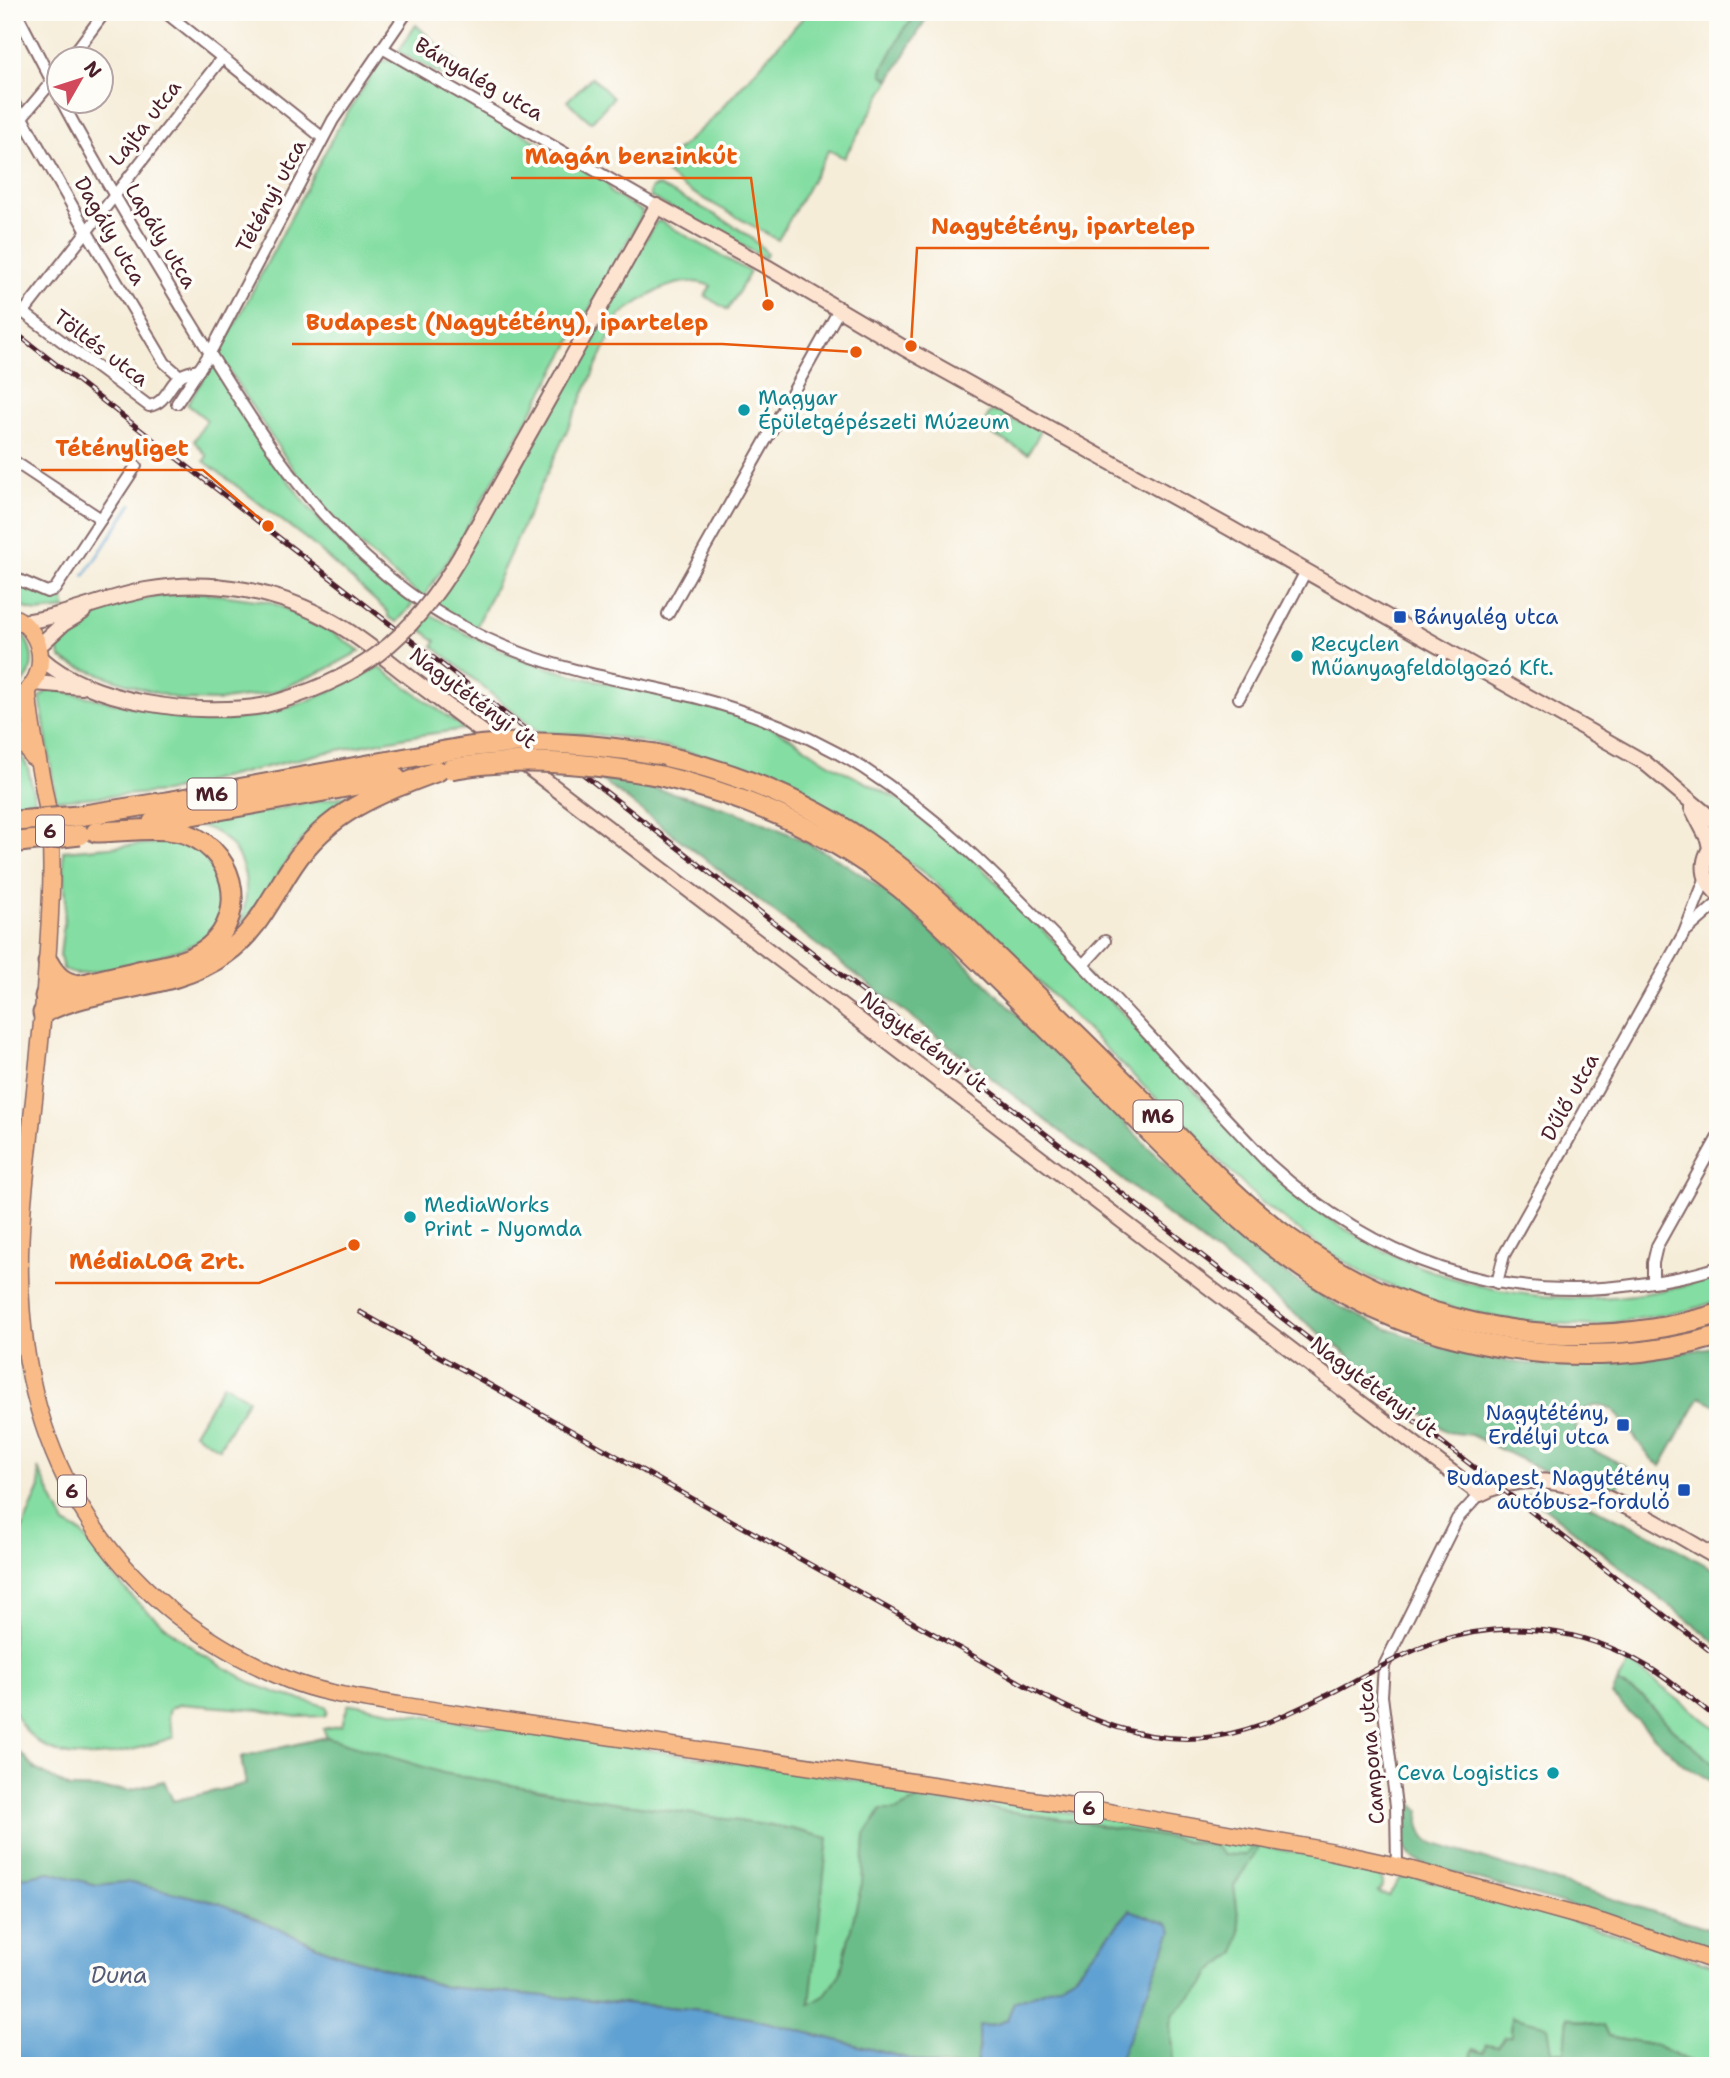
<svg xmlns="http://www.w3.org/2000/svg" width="1730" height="2078" font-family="'Shantell Sans',sans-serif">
<rect width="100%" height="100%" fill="#fdfcf7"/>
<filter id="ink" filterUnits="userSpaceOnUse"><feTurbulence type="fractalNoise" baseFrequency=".0143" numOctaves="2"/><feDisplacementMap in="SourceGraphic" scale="14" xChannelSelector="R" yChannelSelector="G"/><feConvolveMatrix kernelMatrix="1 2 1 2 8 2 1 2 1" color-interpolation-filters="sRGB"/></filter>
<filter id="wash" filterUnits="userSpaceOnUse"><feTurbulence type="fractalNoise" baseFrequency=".00686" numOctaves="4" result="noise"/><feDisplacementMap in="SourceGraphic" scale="28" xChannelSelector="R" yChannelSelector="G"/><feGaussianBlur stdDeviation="1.57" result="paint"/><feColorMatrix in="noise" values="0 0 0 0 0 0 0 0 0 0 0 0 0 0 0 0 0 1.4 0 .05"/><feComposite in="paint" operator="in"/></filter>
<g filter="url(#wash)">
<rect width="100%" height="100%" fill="#f6edd9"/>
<g fill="#84dea3" stroke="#677e67" stroke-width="2" fill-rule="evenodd">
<polygon points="808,12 914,12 911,22 883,68 882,74 890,80 844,158 829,150 778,240 683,187 662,170 662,164 712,119"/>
<polygon points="416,25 457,63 447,78 398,52"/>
<path d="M394 60 607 182 611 193 642 211 641 217 451 556 423 598C380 565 340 529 306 486 274 445 248 399 219 355L335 133 380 61Z"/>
<polygon points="592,77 613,98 591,122 567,101"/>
<path d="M659 186C685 199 753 231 767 254L765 258 650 197V191L653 187Z"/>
<path d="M660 221 750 272 728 310 705 296 711 286C678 272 645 297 620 315L476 628 435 605 656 222Z"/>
<path d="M213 364C255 430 294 500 351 553 371 571 393 587 414 603L397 622 388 617V612L310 542 204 461 207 456 194 441 207 420 187 404Z"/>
<polygon points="990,412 1006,412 1009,419 1040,428 1038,436 1028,454 981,428"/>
<polygon points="12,580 45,595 61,591 66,609 36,612 12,603"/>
<polygon points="199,592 271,602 325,627 360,651 327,669 272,693 217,701 182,700 139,688 68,663 60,657 58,647 105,609 157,596"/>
<path d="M430 614C474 640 520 661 570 674 626 690 685 696 740 715 754 720 769 726 782 733 798 741 812 753 827 762 851 776 877 787 901 801 948 829 988 875 1026 913 1084 971 1139 1030 1194 1090 1225 1123 1254 1161 1289 1189 1410 1288 1569 1327 1718 1275V1301L1686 1311 1593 1326 1503 1319 1458 1309 1419 1299 1364 1274 1307 1237 1259 1200 990 934 928 876 851 821 805 796 700 755 623 738 588 734 539 733 433 646 436 641 418 627Z"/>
<path d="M12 625C37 642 40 676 12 693Z"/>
<path d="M379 667 465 729 407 737 323 753 165 792 56 800 40 697 49 689C105 698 160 718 217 719 275 721 329 692 379 667Z"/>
<polygon points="12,737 28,768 35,801 12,803"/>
<path d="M359 793C338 807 316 821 300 842 279 870 265 901 239 925 256 885 243 835 196 825Z"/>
<path d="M182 841C210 853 217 854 222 884 227 906 223 922 207 937 194 949 97 974 78 974 72 974 68 972 63 969L60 956 66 901 63 851Z"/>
<polygon points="223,1384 248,1399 219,1448 194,1433"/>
<path d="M38 1468 65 1524 82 1533 114 1577 138 1603 171 1631 201 1654 256 1685 280 1694 326 1706 328 1711 325 1716 297 1717 259 1710 180 1704 170 1709 168 1717 174 1737C116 1757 42 1779 12 1707V1554L40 1487Z"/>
<polygon points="1630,1663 1718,1730 1718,1767 1672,1729 1644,1698 1617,1683"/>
<path d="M353 1704C435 1720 517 1730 599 1742 858 1782 1120 1814 1377 1869L1383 1882 1381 1890 1378 1892 1389 1896 1399 1879 1410 1876 1504 1899 1718 1967V2066H1699L1656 2045 1608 2036 1568 2018 1565 2051 1551 2052 1512 2017 1511 2036H1505L1497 2047 1483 2053 1473 2049 1469 2066H937L50 1872 12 1879V1751L22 1754 35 1769 70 1788 130 1790 164 1781 173 1801 246 1784 241 1757 327 1737 323 1729 342 1725 348 1705ZM921 1798 1074 1821 1214 1846 1222 1854 898 1810Z"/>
</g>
<g fill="#6bbd89" stroke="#5a6e5a" stroke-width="2">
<polygon points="914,12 930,12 890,80 882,74 883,68 905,27 911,22"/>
<path d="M599 778C687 792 772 818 847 865 895 895 938 937 978 976 1037 1033 1094 1092 1151 1150 1201 1200 1254 1257 1316 1293 1378 1330 1449 1354 1521 1363 1587 1371 1653 1358 1718 1346V1406L1700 1397 1661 1466 1652 1460 1614 1410C1594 1398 1567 1413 1579 1437 1584 1449 1615 1460 1627 1467L1616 1492 1581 1476 1547 1472 1471 1435 1447 1432 1016 1097Z"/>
<polygon points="1526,1493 1539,1493 1583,1502 1663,1541 1718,1572 1718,1644"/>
<polygon points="1617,1683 1644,1698 1672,1729 1718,1767 1718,1785 1683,1764 1612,1696"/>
<polygon points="327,1737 443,1773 561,1794 792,1829 828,1838 810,2004 824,1996 840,1974 862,1883 865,1835 881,1810 897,1810 921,1798 1074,1821 1215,1846 1223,1855 1245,1855 1254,1846 1259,1847 1234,1886 1240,1930 1236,1953 1211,1972 1205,1984 1173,2014 1170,2024 1173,2060 1176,2066 1117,2066 1142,2000 1130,1910 1074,1976 1059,1985 1014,2002 1007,2020 997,2024 979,2026 979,2049 976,2062 990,2066 937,2066 754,2019 702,2010 445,1987 329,1951 219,1903 126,1882 96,1885 50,1872 12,1879 12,1751 22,1754 35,1769 70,1788 130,1790 164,1781 173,1801 246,1784 241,1757"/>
<path d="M1412 1803 1420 1811C1417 1824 1420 1831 1429 1842L1702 1927 1718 1929V1953L1619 1920 1421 1863C1393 1849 1406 1827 1412 1803Z"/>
<polygon points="1512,2017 1548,2026 1552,2052 1565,2051 1568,2017 1603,2026 1608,2036 1656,2045 1699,2066 1469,2066 1473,2049 1483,2053 1486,2045 1497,2047 1505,2036 1511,2036"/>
</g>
<g fill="#5ea1d2" stroke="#54607e" stroke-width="2">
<polygon points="50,1872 96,1885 126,1882 219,1903 329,1951 445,1987 702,2010 754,2019 937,2066 12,2066 12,1879"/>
<polygon points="1130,1910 1168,1924 1172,1931 1117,2066 990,2066 976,2062 979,2049 979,2026 997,2024 1007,2020 1014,2002 1059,1985 1074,1976"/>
</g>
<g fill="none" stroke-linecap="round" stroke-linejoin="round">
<polyline stroke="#5ea1d2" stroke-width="2.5" points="84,576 132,504"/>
</g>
</g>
<g filter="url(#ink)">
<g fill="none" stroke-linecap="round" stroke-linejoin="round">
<g stroke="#866768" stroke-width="14">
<g id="street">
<polyline points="16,12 60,97"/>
<polyline points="165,12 323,138"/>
<polyline points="382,48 657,206"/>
<polyline points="69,60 105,12"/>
<polyline points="12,100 86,230 165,363 180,376"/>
<path d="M62 102C100 173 142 242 184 311 272 455 350 587 516 651 574 674 634 682 694 697 752 712 812 736 863 768 934 814 993 872 1052 933 1126 1008 1196 1088 1269 1164 1374 1260 1499 1305 1640 1284 1667 1280 1692 1276 1718 1267"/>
<polyline points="12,129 60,72"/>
<path d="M12 304 149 406C167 403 168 384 182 375 187 372 193 371 199 370"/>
<polyline points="23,313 222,58"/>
<polyline points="177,403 210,353 333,120 407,12"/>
<polyline points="12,460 101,519"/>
<polyline points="12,577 47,592 55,589 136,466"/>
<polyline points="668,614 839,310"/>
<polyline points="1239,698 1306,571"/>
<polyline points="1686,931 1718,903"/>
<polyline points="1083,965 1105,941"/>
<polyline points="1653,1282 1653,1263 1657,1246 1718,1137"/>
<polyline points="1497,1283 1504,1255 1684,933 1706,877"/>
<polyline points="1397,1866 1396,1806 1382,1696 1384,1666 1457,1519 1480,1494"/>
</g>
</g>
<g stroke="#866768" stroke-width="18">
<g id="secondary">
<polyline points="461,555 657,206 767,267 904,348 1226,526 1644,762 1718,824"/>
<path d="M22 622C65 617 104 598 146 590 210 578 279 590 335 623 360 637 381 655 404 673 436 697 469 722 501 746"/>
<polyline points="39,646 63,624 83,612"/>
<path d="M41 658C92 704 196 716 262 706"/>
<polyline points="35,683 82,687"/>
<path d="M520 761 1480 1494C1559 1452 1650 1521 1718 1558"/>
<polyline points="1692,808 1708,839 1710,848"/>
<path d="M1718 840C1700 856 1700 878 1718 894"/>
</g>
</g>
<g stroke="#866768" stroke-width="19">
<g id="primary">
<path d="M12 616C50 634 49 684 12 702"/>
<path d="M28 692C30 733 42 773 48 813 52 839 52 866 51 892 48 974 39 1055 30 1136 25 1182 19 1230 20 1276 23 1463 112 1605 286 1679 319 1693 363 1699 399 1705L1086 1808 1329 1851 1397 1866 1604 1923 1718 1962"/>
<polyline points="12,721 32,757"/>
</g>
</g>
<g stroke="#866768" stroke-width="23">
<g id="highway">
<path d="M655 754C736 771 812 803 880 852 923 883 960 921 998 958 1050 1008 1101 1058 1151 1109 1196 1155 1239 1202 1290 1239 1414 1330 1571 1358 1718 1314"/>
<path d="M661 776C747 796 829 832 899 887 928 910 955 938 982 964 1033 1014 1084 1065 1134 1116 1252 1235 1337 1322 1512 1349 1579 1359 1652 1356 1718 1336"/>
<polyline points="78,816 166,802 445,751"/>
<polyline points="153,822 396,778"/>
<path d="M48 962C56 976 63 983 79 985"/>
<path d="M45 996C76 984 110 978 143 970 162 966 183 963 200 953 249 924 240 854 187 834 163 825 123 832 96 832"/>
<path d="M43 1013C99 984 172 992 225 954 257 932 272 896 293 865 329 811 379 793 438 771"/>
</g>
</g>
<use href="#street" stroke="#fff" stroke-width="10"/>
<use href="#secondary" stroke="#fde4d0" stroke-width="14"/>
<use href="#primary" stroke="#f9bc89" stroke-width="16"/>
<use href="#highway" stroke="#f9bc89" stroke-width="19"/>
<g stroke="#4a1f2b" stroke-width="5">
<g id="rail">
<polyline points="12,330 1718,1657"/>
<path d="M360 1312 1039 1693C1089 1720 1142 1742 1200 1738 1249 1735 1292 1712 1335 1691 1366 1675 1397 1656 1430 1644 1504 1617 1583 1627 1650 1668 1674 1683 1695 1702 1718 1719"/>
</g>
</g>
<use href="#rail" stroke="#fdfcf7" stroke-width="2.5" stroke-dasharray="8" stroke-linecap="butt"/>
<g stroke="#866768" stroke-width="18" stroke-linecap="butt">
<path id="secondary-bridge" d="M262 706C359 681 410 641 461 555"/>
</g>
<g stroke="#866768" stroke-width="23" stroke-linecap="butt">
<g id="highway-bridge">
<path d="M445 751C514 737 586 743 655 754"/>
<path d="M451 769C521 756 591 763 661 776"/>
<polyline points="16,821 78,816"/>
<polyline points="19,842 80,835"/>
</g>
</g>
<use href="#secondary-bridge" stroke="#fde4d0" stroke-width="14"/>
<use href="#highway-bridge" stroke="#f9bc89" stroke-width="19"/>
</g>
</g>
<g fill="#0f9aa8" stroke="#fdfcf7" stroke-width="2.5">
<circle cx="744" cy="410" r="7"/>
<circle cx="1297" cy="656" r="7"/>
<circle cx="410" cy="1217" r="7"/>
<circle cx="1553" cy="1773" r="7"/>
</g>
<g fill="#1a4fb4" stroke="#fdfcf7" stroke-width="2.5">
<rect x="1393" y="610" width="14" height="14" rx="3.5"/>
<rect x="1616" y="1418" width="14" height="14" rx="3.5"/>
<rect x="1677" y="1483" width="14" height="14" rx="3.5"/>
</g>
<g text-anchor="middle" stroke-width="7" stroke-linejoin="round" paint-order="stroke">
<g fill="#fdfcf7" stroke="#806168" stroke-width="2">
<rect x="187.5" y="778.5" width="49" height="31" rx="5"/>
<rect x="36" y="815.5" width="28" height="31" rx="5"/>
<rect x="1133.5" y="1100.5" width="49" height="31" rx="5"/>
<rect x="58" y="1475.5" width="28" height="31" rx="5"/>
<rect x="1075" y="1792.5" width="28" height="31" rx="5"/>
</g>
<g font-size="19" font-weight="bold" fill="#4a1f2b">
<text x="212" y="801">M6</text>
<text x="50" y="838">6</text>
<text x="1158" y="1123">M6</text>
<text x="72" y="1498">6</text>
<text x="1089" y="1815">6</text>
</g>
<g font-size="21" fill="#4a1f2b" stroke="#fdfcf7">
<text transform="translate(479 79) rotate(30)" y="7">Bányalég utca</text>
<text transform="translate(145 123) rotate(-52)" y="7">Lajta utca</text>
<text transform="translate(271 196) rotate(-62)" y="7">Tétényi utca</text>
<text transform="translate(110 231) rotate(60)" y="7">Dagály utca</text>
<text transform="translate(161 236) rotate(59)" y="7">Lapály utca</text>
<text transform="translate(101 348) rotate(37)" y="7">Töltés utca</text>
<text transform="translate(473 698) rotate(37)" y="7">Nagytétényi út</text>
<text transform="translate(924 1042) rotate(37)" y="7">Nagytétényi út</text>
<text transform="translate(1570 1097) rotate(-61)" y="7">Dűlő utca</text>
<text transform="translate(1374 1387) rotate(37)" y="7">Nagytétényi út</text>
<text transform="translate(1371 1752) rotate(-95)" y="7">Campona utca</text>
</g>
<g font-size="21" fill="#0d838f" stroke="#fdfcf7" text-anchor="start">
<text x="758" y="405">Magyar<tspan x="758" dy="24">Épületgépészeti Múzeum</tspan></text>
<text x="1311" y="651">Recyclen<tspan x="1311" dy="24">Műanyagfeldolgozó Kft.</tspan></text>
<text x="424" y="1212">MediaWorks<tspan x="424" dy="24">Print - Nyomda</tspan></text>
<text x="1539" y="1780" text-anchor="end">Ceva Logistics</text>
</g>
<g font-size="21" fill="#164399" stroke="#fdfcf7" text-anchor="end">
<text x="1414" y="624" text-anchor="start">Bányalég utca</text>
<text x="1609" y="1420">Nagytétény,<tspan x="1609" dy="24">Erdélyi utca</tspan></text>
<text x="1670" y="1485">Budapest, Nagytétény<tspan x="1670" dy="24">autóbusz-forduló</tspan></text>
</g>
<g font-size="23" font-style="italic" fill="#535a76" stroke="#fdfcf7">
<text x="119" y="1983">Duna</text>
</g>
</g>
<path fill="none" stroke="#e8590c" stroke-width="2.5" d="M768 305L751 178H511M911 346L917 248H1209M856 352L722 344H292M268 526L203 470H41M354 1245L259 1283H55"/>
<g fill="#e8590c" stroke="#fdfcf7" stroke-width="2.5">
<circle cx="768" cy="305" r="7"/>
<circle cx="911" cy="346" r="7"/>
<circle cx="856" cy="352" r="7"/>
<circle cx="268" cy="526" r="7"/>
<circle cx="354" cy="1245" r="7"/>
</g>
<g font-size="23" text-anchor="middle" font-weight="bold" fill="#e8590c" stroke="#fdfcf7" stroke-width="7" stroke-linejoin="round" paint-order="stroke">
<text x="631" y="164">Magán benzinkút</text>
<text x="1063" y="234">Nagytétény, ipartelep</text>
<text x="507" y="330">Budapest (Nagytétény), ipartelep</text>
<text x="122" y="456">Tétényliget</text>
<text x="157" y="1269">MédiaLOG Zrt.</text>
</g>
<rect width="1730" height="2078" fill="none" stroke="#fdfcf7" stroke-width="42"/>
<g transform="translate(80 80) rotate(51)"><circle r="33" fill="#fdfcf7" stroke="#b5a4a5" stroke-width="2"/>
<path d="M0-5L12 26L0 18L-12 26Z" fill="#d1495b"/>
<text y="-10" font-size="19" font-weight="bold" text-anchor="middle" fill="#4a1f2b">N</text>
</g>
</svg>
